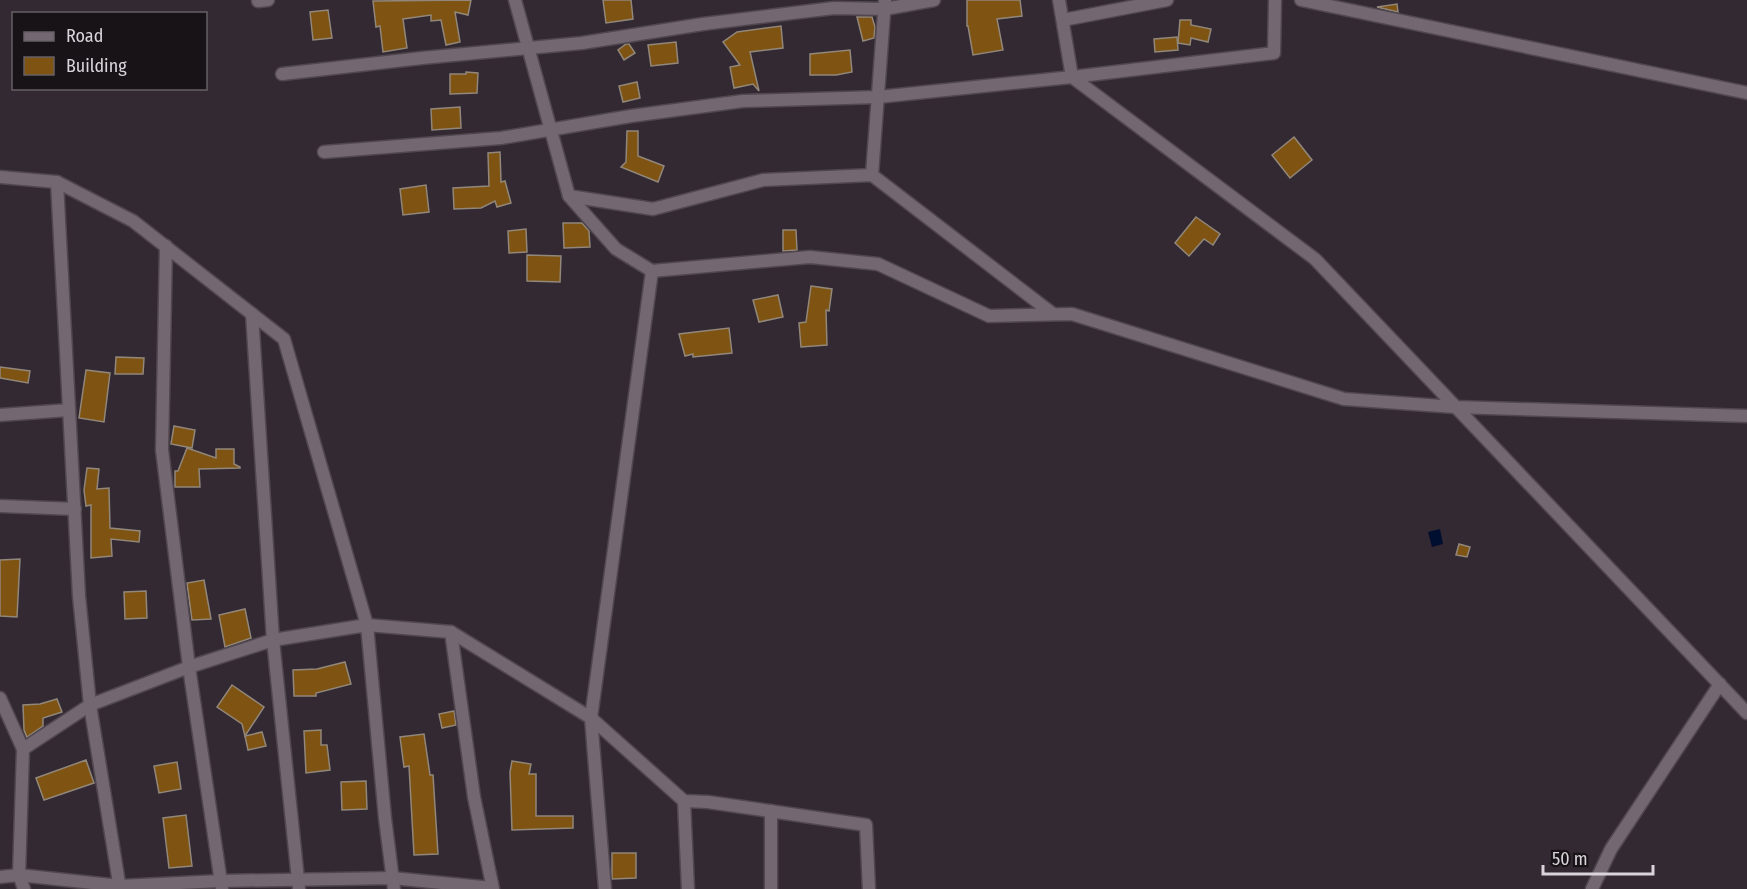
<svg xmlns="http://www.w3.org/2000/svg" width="1747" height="889" font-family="'Fira Sans Condensed',sans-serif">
<rect width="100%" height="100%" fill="#332932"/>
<polygon fill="#000e2f" points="1440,529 1443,544 1432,547 1428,532"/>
<g fill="#7f5311" stroke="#91877a" stroke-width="1.5">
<polygon points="471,0 468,15 455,12 460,42 446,45 441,20 431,21 431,15 403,19 407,48 383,52 380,26 376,27 373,1"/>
<polygon points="603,0 631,0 633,19 606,23"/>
<polygon points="967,0 1020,0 1022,16 997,19 1003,50 973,55 968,26 967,26"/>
<polygon points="1397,4 1398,12 1377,7"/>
<polygon points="328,10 332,38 313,40 310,12"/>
<polygon points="857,17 872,17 875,27 874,38 863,41"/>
<polygon points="1180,20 1191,20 1191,25 1211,29 1208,42 1191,38 1190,45 1178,43"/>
<polygon points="781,26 783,48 750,52 759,91 753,84 734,88 730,67 740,65 723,42 737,32"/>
<polygon points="1177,37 1178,50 1155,52 1154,39"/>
<polygon points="676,42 678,63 651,66 648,45"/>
<polygon points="626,44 629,44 635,53 624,60 618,50"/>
<polygon points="850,50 852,72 836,75 810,75 810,54"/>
<polygon points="466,72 478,73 477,93 450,94 450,74 466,74"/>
<polygon points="637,82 640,98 623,102 619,86"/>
<polygon points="460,107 461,128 432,130 431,109"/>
<polygon points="627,131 638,131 638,156 664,166 658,182 621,167 626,162"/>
<polygon points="1294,137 1312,160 1290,178 1272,155"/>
<polygon points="500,152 501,182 505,181 511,203 497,207 495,201 481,208 454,209 453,188 489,186 488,153"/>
<polygon points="426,185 429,212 403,215 400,189"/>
<polygon points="1196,217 1220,234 1213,245 1204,239 1189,256 1175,243"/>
<polygon points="563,223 582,223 589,231 590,247 564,248"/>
<polygon points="526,229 527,252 509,253 508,231"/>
<polygon points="783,230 796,230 797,250 783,251"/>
<polygon points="527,255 561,256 560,282 527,281"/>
<polygon points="811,286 832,289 829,311 826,310 827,345 801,347 799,323 806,322"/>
<polygon points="778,295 783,317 759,322 753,300"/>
<polygon points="729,328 732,353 693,357 693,354 685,356 679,334"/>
<polygon points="116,357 144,358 143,374 115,374"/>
<polygon points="0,367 30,371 28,383 0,378"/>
<polygon points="86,370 110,373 104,422 79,418"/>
<polygon points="174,426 195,430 192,448 171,444"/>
<polygon points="187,448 216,458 216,449 234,449 234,464 240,467 240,468 199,469 200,487 175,487 175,471 178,471"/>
<polygon points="87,468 99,469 97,489 109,488 110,528 140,531 139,542 111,539 112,556 91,558 91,505 86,506 84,490"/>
<polygon points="1459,544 1470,547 1467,557 1456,555"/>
<polygon points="20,559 17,617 0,616 0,560"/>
<polygon points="204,580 211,619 192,620 187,583"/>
<polygon points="146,591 147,618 125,619 124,592"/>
<polygon points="245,609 251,638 225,647 219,615"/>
<polygon points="345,662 351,684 316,693 316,696 294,696 293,670 317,669"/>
<polygon points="232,685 264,707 245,736 242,724 217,707"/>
<polygon points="57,699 62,712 43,718 43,726 27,737 24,730 23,705 40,704"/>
<polygon points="454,711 456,725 442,728 439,714"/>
<polygon points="321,730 321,745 327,745 330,770 306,773 304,731"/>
<polygon points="262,732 266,746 248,750 245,736"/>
<polygon points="424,734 430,775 433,775 438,854 414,855 409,766 404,767 400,737"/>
<polygon points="86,760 94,783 44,800 36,778"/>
<polygon points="512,761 531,764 529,774 536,774 536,816 573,816 573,828 512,830 510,772"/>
<polygon points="177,762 181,789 159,793 154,766"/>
<polygon points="366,781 367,809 342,810 341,782"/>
<polygon points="186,815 192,866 169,868 163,818"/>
<polygon points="612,853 636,853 636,878 612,879"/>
</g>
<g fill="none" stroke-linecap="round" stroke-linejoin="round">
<g stroke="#50474f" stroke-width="15">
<g id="street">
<polyline points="515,0 569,196 616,249 652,271 810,257 878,264 989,316 1072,314 1344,399 1455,407 1747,416"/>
<polyline points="1059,0 1072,77 1315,259 1747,713"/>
<polyline points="1301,0 1747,93"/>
<polyline points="258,1 268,0"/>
<polyline points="1063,20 1167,0"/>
<polyline points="282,74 422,58 582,43 703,24 834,8 885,9 934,0"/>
<polyline points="324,152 501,138 631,116 743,101 878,97 1072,77 1274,53 1275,0"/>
<polyline points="872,175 885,0"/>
<polyline points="0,177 57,182 133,221 284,339 367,625 451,632 591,718 684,801 708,802 866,825 869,889"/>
<polyline points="569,196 653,209 763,180 872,175 1053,314"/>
<polyline points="252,314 273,640 299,889"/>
<polyline points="0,415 69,410"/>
<polyline points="0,506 75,509"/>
<polyline points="451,632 474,797 493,889"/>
<polyline points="0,698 23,749 19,875 24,889"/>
<polyline points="23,749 90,705 79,596 57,182"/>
<polyline points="684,801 688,889"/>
<polyline points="0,877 19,875 120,886 220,881 392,878 492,888"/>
<polyline points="120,889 90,705 189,667 162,450 166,246"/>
<polyline points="222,889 189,667 273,640 367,625 385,818 394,889"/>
<polyline points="605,889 591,718 652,271"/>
<polyline points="771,889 771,811"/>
<polyline points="1592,889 1611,849 1720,684"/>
</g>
</g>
<use href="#street" stroke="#736772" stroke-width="12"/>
</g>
<rect x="12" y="12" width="195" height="78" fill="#181317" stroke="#666065" stroke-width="1.5"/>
<rect x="24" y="32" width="30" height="9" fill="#736772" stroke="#666065" stroke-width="1.5"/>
<text x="66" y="42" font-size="18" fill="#dad3d9">Road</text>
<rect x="24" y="57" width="30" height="18" fill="#7f5311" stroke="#666065" stroke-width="1.5"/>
<text x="66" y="72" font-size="18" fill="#dad3d9">Building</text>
<path d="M1543 865v9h110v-9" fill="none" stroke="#dad3d9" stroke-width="3"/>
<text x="1552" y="865" font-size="18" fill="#dad3d9" stroke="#181317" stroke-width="4.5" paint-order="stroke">50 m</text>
</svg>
